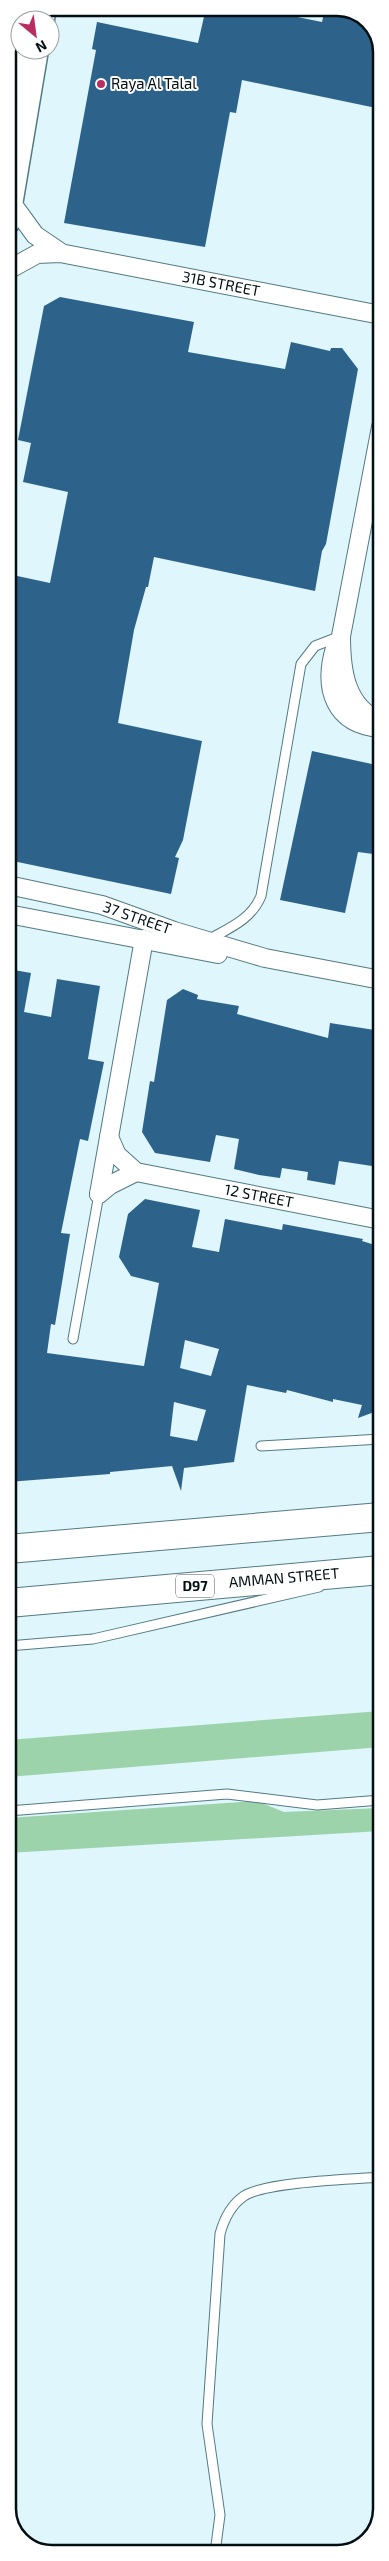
<svg xmlns="http://www.w3.org/2000/svg" width="389" height="2561" font-family="'Exo 2',sans-serif">
<rect width="100%" height="100%" fill="#def6fc"/>
<g fill="#9dd3ab">
<polygon points="381,1711 381,1747 8,1777 8,1740"/>
<polygon points="257,1801 284,1812 381,1808 381,1831 8,1853 8,1818"/>
</g>
<g fill="#2d638a" fill-rule="evenodd">
<polygon points="206,8 253,8 322,22 325,8 343,8 369,21 381,46 381,109 242,80 236,113 230,112 205,247 64,223 96,50 92,49 97,22 198,43"/>
<polygon points="60,297 194,322 188,352 285,369 291,342 330,351 331,348 342,348 358,369 326,544 322,551 315,591 154,557 148,587 146,587 134,630 118,723 202,741 183,840 175,857 179,858 171,894 8,860 8,574 50,583 68,492 23,482 31,443 18,440 44,306"/>
<polygon points="312,751 381,766 381,855 358,852 345,913 280,900"/>
<path d="M8 969 31 973 24 1012 51 1017 57 979 100 986 88 1059 104 1062 88 1141 80 1139 61 1233 70 1234 55 1325 51 1324 47 1353 144 1366 159 1283 131 1276 119 1257 128 1214 145 1199 200 1210 192 1247 219 1252 225 1219 282 1230 283 1224 363 1239 362 1241 375 1245 373 1255 381 1256V1400H379L377 1411 358 1418 362 1405 333 1399V1402L287 1390 286 1393 247 1385 234 1462 184 1468 181 1491 172 1466 110 1472V1474L8 1482ZM185 1340 219 1349 211 1376 180 1368ZM174 1402 206 1410 197 1441 170 1436Z"/>
<polygon points="183,989 198,995 197,999 239,1006 237,1014 328,1038 330,1023 381,1031 381,1110 372,1166 339,1161 335,1185 307,1180 308,1172 282,1168 280,1178 259,1175 234,1169 239,1139 216,1135 210,1162 155,1153 142,1132 150,1081 154,1082 167,1000"/>
</g>
<g fill="none" stroke-linecap="round" stroke-linejoin="round">
<g stroke="#547a83" stroke-width="11">
<g id="service">
<path d="M208 940C229 928 251 920 261 896L301 664 315 646 341 636"/>
<polyline points="73,1339 99,1194"/>
<polyline points="261,1446 381,1439"/>
<polyline points="8,1646 93,1639 319,1587"/>
<polyline points="8,1811 227,1794 317,1805 381,1800"/>
<path d="M215 2553 220 2515 207 2424 220 2234C224 2219 231 2205 244 2196 265 2182 353 2179 381 2177"/>
</g>
</g>
<g stroke="#547a83" stroke-width="20">
<g id="minor">
<polyline points="11,202 35,235 60,252"/>
<polyline points="8,270 37,254 60,253 381,315"/>
<path d="M381 427 341 636C341 670 345 707 381 722"/>
<path d="M335 648C323 688 334 725 381 728"/>
<polyline points="8,885 102,905 174,931 265,958 381,980"/>
<polyline points="8,914 218,954"/>
<polyline points="109,1137 117,1155 136,1172 381,1220"/>
<polyline points="99,1194 144,939"/>
<polyline points="99,1194 110,1185 136,1172"/>
</g>
</g>
<g stroke="#547a83" stroke-width="25">
<g id="tertiary">
<polyline points="24,20 24,19"/>
<polyline points="43,20 44,11"/>
<polyline points="8,96 20,39"/>
<polyline points="8,223 37,50"/>
</g>
</g>
<g stroke="#547a83" stroke-width="30">
<g id="primary">
<polyline points="8,1549 381,1517"/>
<polyline points="8,1603 381,1570"/>
</g>
</g>
<use href="#service" stroke="#fff" stroke-width="9"/>
<use href="#minor" stroke="#fff" stroke-width="18"/>
<use href="#tertiary" stroke="#fff" stroke-width="22"/>
<use href="#primary" stroke="#fff" stroke-width="28"/>
</g>
<circle fill="#ba2d60" stroke="#fff" stroke-width="2" cx="101" cy="84" r="5"/>
<g text-anchor="middle" stroke-width="4" stroke-linejoin="round" paint-order="stroke">
<rect fill="#fff" stroke="#4e5759" stroke-width="1" x="176" y="1574.5" width="38" height="23" rx="4"/>
<g font-size="14" font-weight="bold" fill="#020f12">
<text x="195" y="1591">D97</text>
</g>
<g font-size="15" fill="#020f12" stroke="#fff" text-anchor="start">
<text x="111" y="89">Raya Al Talal</text>
</g>
<g font-size="15" fill="#020f12" stroke="#fff">
<text transform="translate(221 284) rotate(11)" y="5">31B STREET</text>
<text transform="translate(137 918) rotate(19)" y="5">37 STREET</text>
<text transform="translate(259 1196) rotate(11)" y="5">12 STREET</text>
<text transform="translate(284 1578) rotate(-5)" y="5">AMMAN STREET</text>
</g>
</g>
<path d="M0 0H389V2561H0ZM52 16H337A36 36 0 0 1 373 52V2509A36 36 0 0 1 337 2545H52A36 36 0 0 1 16 2509V52A36 36 0 0 1 52 16Z" fill="#fff" fill-rule="evenodd"/>
<path fill="none" stroke="#020f12" stroke-width="2.5" d="M52 16H337A36 36 0 0 1 373 52V2509A36 36 0 0 1 337 2545H52A36 36 0 0 1 16 2509V52A36 36 0 0 1 52 16Z"/>
<g transform="translate(35 35) rotate(151)"><circle r="24" fill="#ffffff" stroke="#9a9fa0"/>
<path d="M0-4L9 19L0 12L-9 19Z" fill="#ba2d60"/>
<text y="-8" font-size="14" font-weight="bold" text-anchor="middle" fill="#020f12">N</text>
</g>
</svg>
